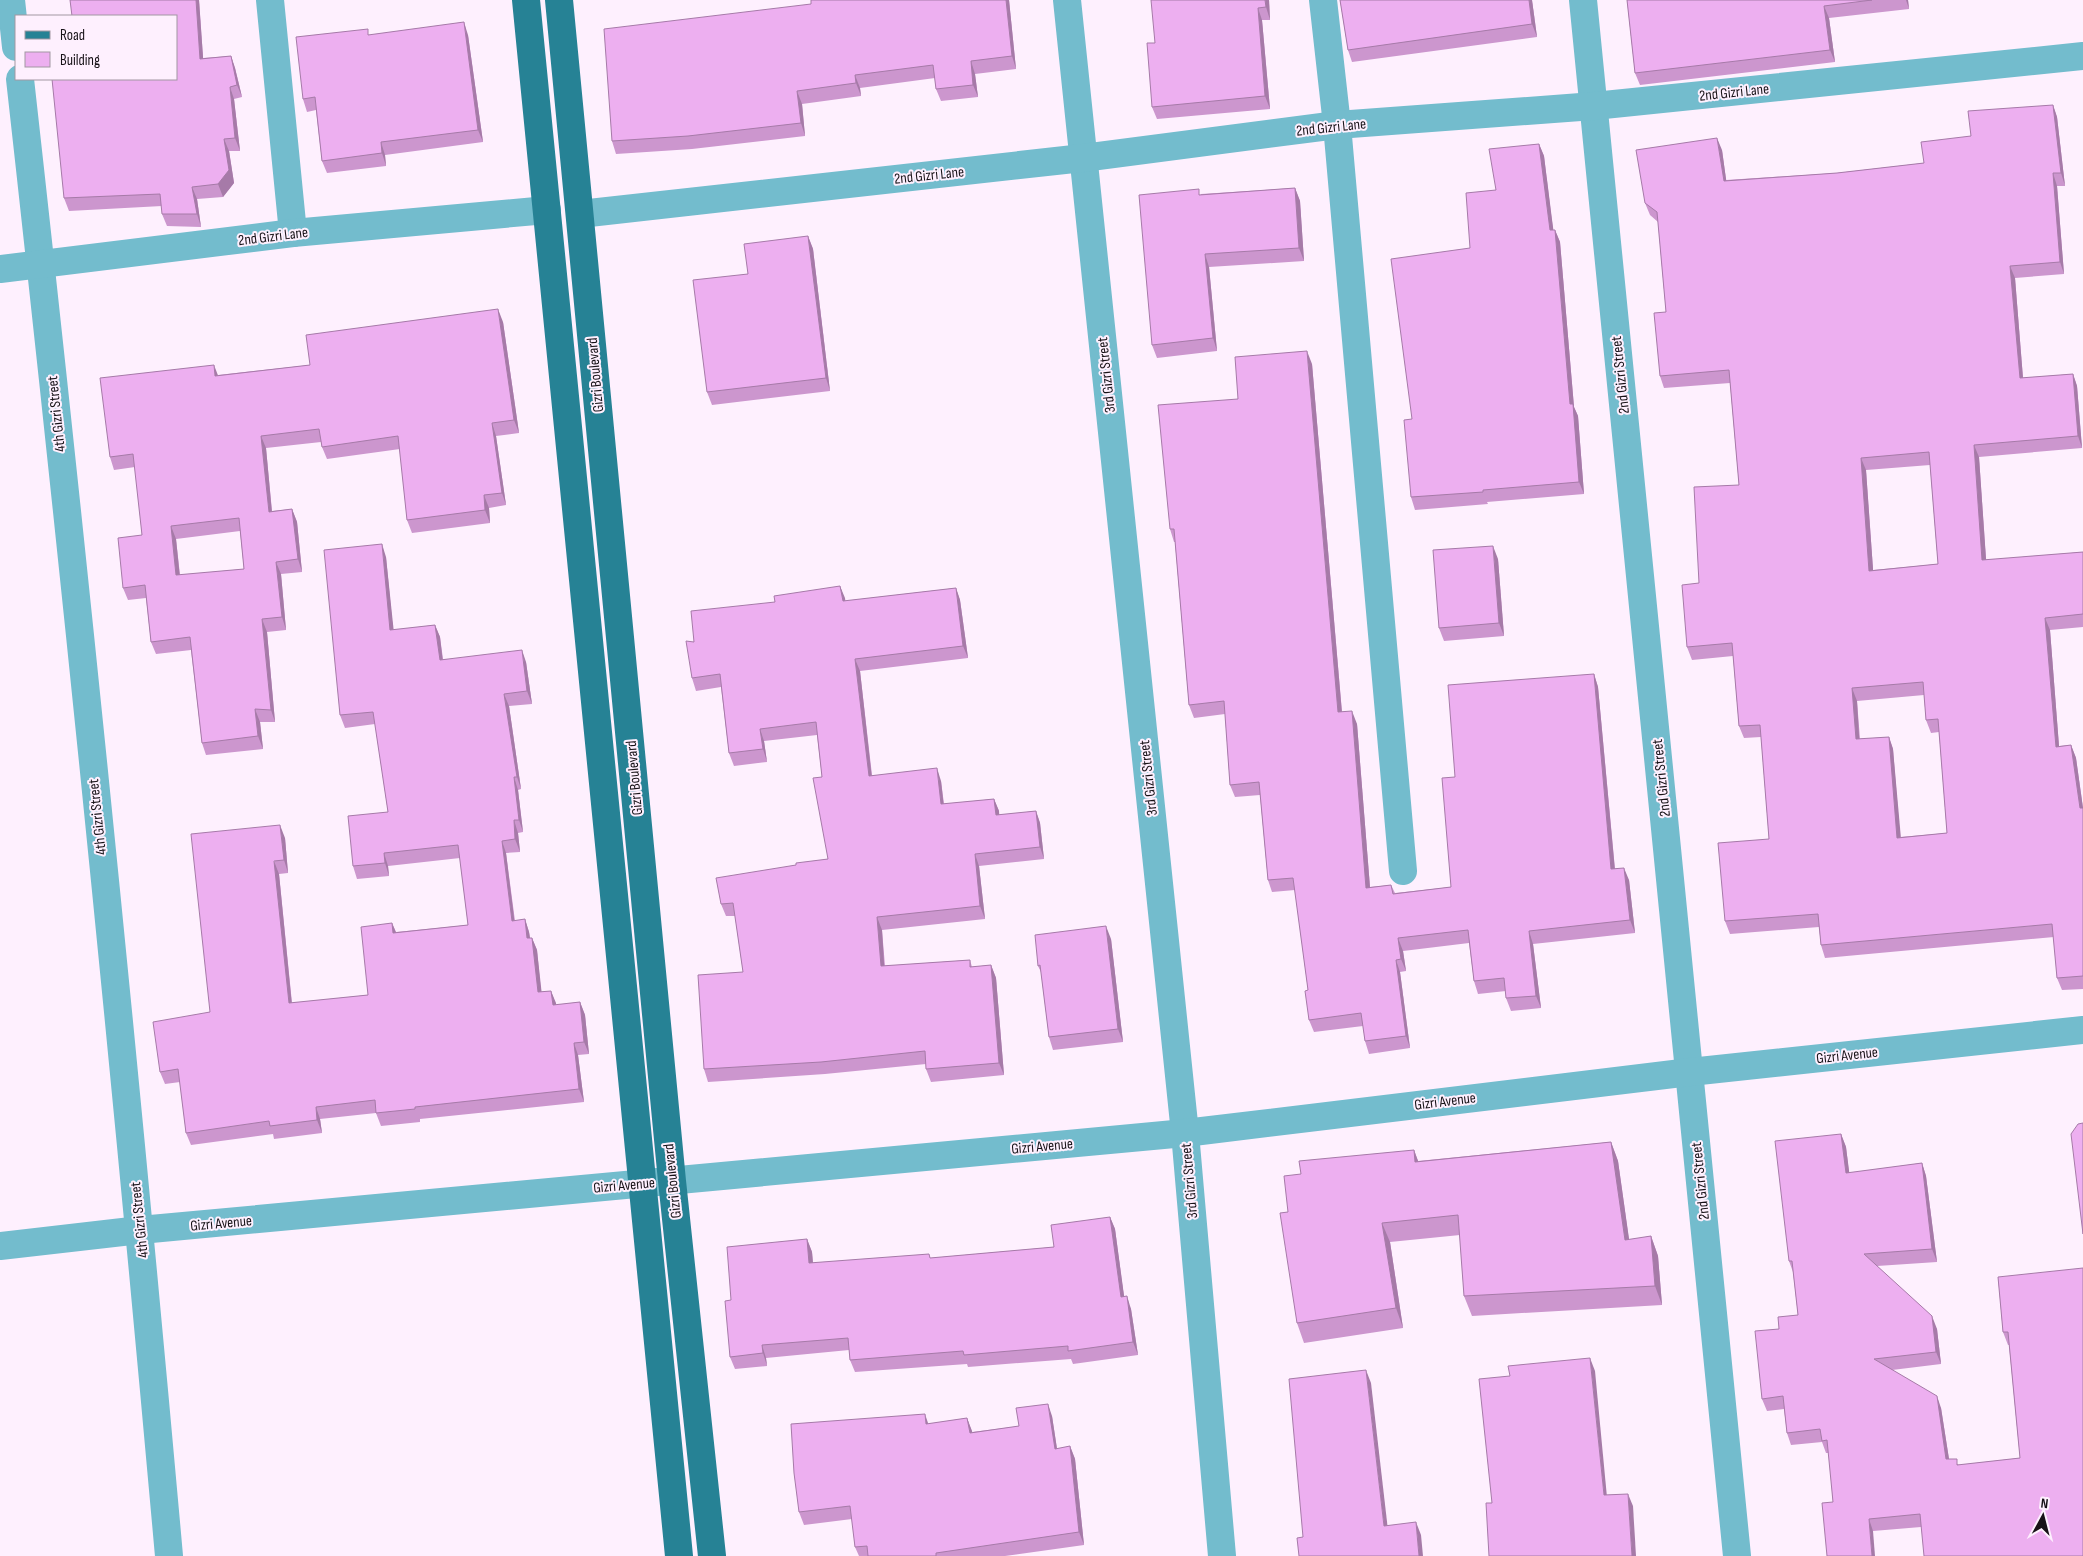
<svg xmlns="http://www.w3.org/2000/svg" width="2083" height="1556" font-family="'Sofia Sans Condensed',sans-serif">
<rect width="100%" height="100%" fill="#fef0fe"/>
<g fill="none" stroke-linecap="round" stroke-linejoin="round">
<g stroke="#73bccd" stroke-width="28">
<polyline points="11,0 16,47"/>
<polyline points="270,0 293,233"/>
<polyline points="1067,0 1185,1133 1222,1556"/>
<polyline points="1323,0 1337,125 1403,871"/>
<polyline points="1583,0 1737,1556"/>
<path d="M20 79C75 571 125 1063 169 1556"/>
<polyline points="580,214 1083,158 1337,125 1594,106 2083,56"/>
<polyline points="0,269 293,233 547,210"/>
<polyline points="0,1246 140,1230 1185,1133 1690,1072 2083,1030"/>
</g>
<g stroke="#268295" stroke-width="28">
<polyline points="526,0 679,1556"/>
<polyline points="559,0 672,1181 712,1556"/>
</g>
</g>
<g fill="#cc96ce" fill-rule="evenodd">
<polygon points="70,0 199,0 203,58 231,56 235,68 242,97 234,99 240,151 229,151 234,183 223,197 197,199 201,227 167,226 162,214 162,206 69,211 64,198 176,79"/>
<polygon points="811,0 1009,0 1016,69 975,74 978,97 941,101 936,89 935,78 860,88 861,96 802,104 805,136 692,149 616,154 612,141 811,4"/>
<polygon points="1269,0 1270,20 1262,20 1270,109 1157,119 1152,107 1155,43"/>
<polygon points="1340,0 1532,0 1537,37 1352,62 1348,50"/>
<polygon points="1627,0 1908,0 1909,9 1829,18 1835,62 1640,85 1635,73"/>
<polygon points="370,35 468,35 483,142 385,155 386,166 327,173 322,161 316,110 307,112 303,99"/>
<path d="M2053 105 2057 117 2065 186H2057L2064 274 2015 278 2023 378 2073 374 2077 386 2082 448 1979 457 1986 560 2083 552V627L2050 630 2059 746 2071 745 2076 758 2083 808V989L2062 990 2057 978 2054 937 1825 958 1821 945 1819 927 1730 934 1725 921 1769 839 1761 737 1744 738 1739 726 1733 656 1692 660 1687 647 1699 583 1739 485 1730 383 1664 388 1660 376 1666 312 1658 222 1650 215 1645 203 1722 150 1726 180 1837 173 1924 163 1971 136ZM1930 465 1938 564 1873 570 1866 470ZM1924 695 1926 720 1931 733 1939 732 1947 833 1900 837 1893 749 1889 737 1860 739 1857 701Z"/>
<polygon points="1539,144 1544,156 1553,230 1555,230 1560,242 1574,407 1578,416 1584,494 1487,502 1488,504 1415,510 1411,497 1412,419 1470,248 1496,190"/>
<polygon points="1295,188 1300,201 1304,261 1209,267 1217,351 1157,358 1152,345 1201,194"/>
<polygon points="808,236 813,249 830,391 712,405 707,392 748,274"/>
<path d="M503 322 519 433 496 436 506 505 489 508 490 523 412 533 407 520 400 449 327 459 322 447 321 442 266 448 272 511 292 509 297 522 302 572 281 574 286 630 267 632 275 722H260L263 749 206 755 202 743 191 650 156 654 151 642 146 598 128 600 123 588 142 535 135 467 114 470 110 457 218 375 310 365ZM240 531 244 569 180 575 176 539Z"/>
<polygon points="1312,364 1342,712 1357,724 1370,887 1391,885 1395,893 1451,887 1455,777 1594,674 1598,687 1615,869 1629,880 1635,933 1533,944 1541,1008 1511,1011 1506,998 1506,991 1478,994 1474,981 1469,943 1403,951 1406,971 1400,972 1410,1048 1369,1054 1365,1041 1363,1026 1314,1032 1309,1020 1308,990 1295,890 1272,892 1268,880 1260,795 1235,797 1230,785 1225,714 1194,718 1189,705 1175,542 1174,542 1170,529 1238,399"/>
<polygon points="386,557 393,630 435,625 440,637 443,659 526,662 532,704 509,706 521,789 518,790 523,832 518,833 520,852 506,853 515,921 525,919 529,932 530,938 532,938 537,950 541,992 551,991 556,1005 580,1002 585,1015 589,1054 578,1055 584,1102 420,1119 420,1122 381,1126 376,1113 320,1119 322,1133 274,1139 273,1134 191,1145 186,1133 180,1082 165,1084 160,1072 210,1012 285,838 288,873 279,874 292,1003 368,995 392,923 396,932 468,925 460,858 388,866 389,876 357,879 353,866 388,812 375,724 345,728 340,715"/>
<polygon points="1498,559 1504,636 1444,641 1439,628"/>
<polygon points="840,586 845,601 956,588 960,600 968,658 860,671 872,775 941,781 944,804 994,799 999,811 999,815 1036,811 1040,823 1044,859 979,866 985,919 882,930 885,966 970,960 972,967 991,965 996,978 1004,1075 931,1082 926,1069 926,1064 825,1074 708,1082 704,1069 743,972 735,916 726,916 721,904 796,865 828,859 822,777 817,735 764,741 767,762 734,766 729,753 721,687 696,691 692,678 775,602"/>
<polygon points="1111,939 1123,1042 1053,1050 1049,1037 1041,972 1038,966"/>
<polygon points="1841,1134 1846,1147 1849,1173 1922,1163 1926,1176 1937,1262 1877,1266 1937,1329 1941,1364 1892,1370 1941,1408 1949,1459 1959,1465 2020,1458 2009,1345 2008,1345 2003,1332 1998,1277 2083,1556 1921,1527 1873,1531 1833,1502 1829,1453 1826,1453 1822,1442 1791,1445 1787,1433 1784,1409 1767,1411 1762,1399 1779,1329 1798,1315 1793,1272 1789,1261"/>
<polygon points="1611,1142 1618,1161 1629,1240 1651,1236 1658,1256 1662,1305 1472,1316 1464,1296 1460,1235 1390,1242 1403,1328 1304,1343 1297,1323 1288,1212 1301,1174 1414,1150 1418,1161"/>
<polygon points="1110,1217 1115,1229 1124,1297 1131,1309 1138,1355 1073,1364 1071,1359 968,1367 967,1364 855,1372 850,1360 849,1350 766,1358 767,1366 735,1369 730,1357 731,1300 807,1239 812,1252 813,1263 931,1258 1054,1247"/>
<polygon points="1052,1416 1057,1449 1070,1446 1075,1459 1084,1545 1005,1556 859,1556 855,1547 852,1519 804,1525 799,1512 928,1424 967,1418 972,1432 1019,1426"/>
</g>
<g fill="#a67aa8">
<polygon points="196,0 199,0 204,71 200,59"/>
<polygon points="1006,0 1009,0 1016,69 1012,56"/>
<polygon points="1265,0 1269,0 1270,20 1266,7"/>
<polygon points="1529,0 1532,0 1537,37 1532,24"/>
<polygon points="1906,0 1908,0 1909,9"/>
<polygon points="1824,6 1829,18 1835,62 1830,50"/>
<polygon points="1258,8 1262,20 1270,109 1265,96"/>
<polygon points="464,22 468,35 483,142 478,130"/>
<polygon points="231,56 235,68 242,97 237,85"/>
<polygon points="971,61 975,74 978,97 973,85"/>
<polygon points="855,75 860,88 861,96 856,83"/>
<polygon points="230,87 234,99 240,151 235,138"/>
<polygon points="797,91 802,104 805,136 801,123"/>
<polygon points="2053,105 2057,117 2065,186 2061,173"/>
<polygon points="1717,138 1722,150 1728,193 1724,181"/>
<polygon points="224,139 229,151 234,183 223,197 218,184"/>
<polygon points="381,142 385,155 386,166 382,153"/>
<polygon points="1539,144 1544,156 1555,243 1550,230"/>
<polygon points="2053,173 2057,186 2064,274 2060,262"/>
<polygon points="192,187 197,199 201,227 197,214"/>
<polygon points="1295,188 1300,201 1304,261 1299,248"/>
<polygon points="1555,230 1560,242 1574,407 1578,416 1584,494 1579,482 1570,404"/>
<polygon points="808,236 813,249 830,391 826,378"/>
<polygon points="1205,254 1209,267 1217,351 1213,338"/>
<polygon points="2010,266 2015,278 2024,391 2020,378"/>
<polygon points="498,309 503,322 519,433 514,420"/>
<polygon points="1307,351 1312,364 1343,725 1338,712"/>
<polygon points="214,365 219,378 215,376"/>
<polygon points="2073,374 2077,386 2082,448 2078,436"/>
<polygon points="492,423 496,436 506,505 502,493"/>
<polygon points="261,436 266,448 273,524 269,512"/>
<polygon points="1974,445 1979,457 1987,573 1982,560"/>
<polygon points="1861,458 1866,470 1874,583 1869,571"/>
<polygon points="484,495 489,508 490,523 485,510"/>
<polygon points="292,509 297,522 302,572 298,559"/>
<polygon points="171,526 176,539 181,588 176,575"/>
<polygon points="382,544 386,557 395,643 390,630"/>
<polygon points="1493,546 1498,559 1504,636 1499,623"/>
<polygon points="276,562 281,574 286,630 282,617"/>
<polygon points="840,586 845,598 847,614 843,601"/>
<polygon points="956,588 960,600 968,658 963,646"/>
<polygon points="2045,618 2050,630 2060,759 2056,747"/>
<polygon points="262,619 267,632 275,722 271,710"/>
<polygon points="435,625 440,637 444,672 440,660"/>
<polygon points="522,650 526,662 532,704 527,691"/>
<polygon points="855,659 860,671 873,788 869,776"/>
<polygon points="1594,674 1598,687 1616,882 1611,869"/>
<polygon points="1852,688 1857,701 1860,752 1856,739"/>
<polygon points="504,694 509,706 521,789 517,777"/>
<polygon points="255,709 260,722 263,749 258,736"/>
<polygon points="1352,711 1357,724 1371,900 1366,888"/>
<polygon points="760,729 764,741 767,762 763,749"/>
<polygon points="1889,737 1893,749 1902,850 1897,838"/>
<polygon points="2071,745 2076,758 2083,808 2080,808"/>
<polygon points="937,768 941,781 945,817 941,804"/>
<polygon points="514,777 518,790 523,832 519,820"/>
<polygon points="994,799 999,811 1000,827 996,815"/>
<polygon points="1036,811 1040,823 1044,859 1040,847"/>
<polygon points="514,820 518,833 520,852 515,839"/>
<polygon points="280,825 285,838 288,873 284,860"/>
<polygon points="502,841 506,853 516,934 512,921"/>
<polygon points="384,853 388,866 389,876 385,863"/>
<polygon points="975,854 979,866 985,919 980,906"/>
<polygon points="274,861 279,874 293,1016 289,1003"/>
<polygon points="1624,868 1629,880 1635,933 1630,920"/>
<polygon points="877,917 882,930 885,979 881,966"/>
<polygon points="525,919 529,932 532,951 527,938"/>
<polygon points="392,923 397,935 393,933"/>
<polygon points="1106,926 1111,939 1123,1042 1118,1029"/>
<polygon points="1529,931 1533,944 1541,1008 1536,996"/>
<polygon points="532,938 537,950 543,1005 538,992"/>
<polygon points="1398,938 1403,951 1406,971 1401,959"/>
<polygon points="1396,960 1400,972 1410,1048 1406,1036"/>
<polygon points="991,965 996,978 1004,1075 999,1063"/>
<polygon points="551,991 556,1003 557,1018 553,1005"/>
<polygon points="580,1002 585,1015 589,1054 584,1042"/>
<polygon points="574,1043 578,1055 584,1102 579,1089"/>
<polygon points="316,1107 320,1119 322,1133 317,1120"/>
<polygon points="1841,1134 1846,1147 1851,1186 1846,1173"/>
<polygon points="1611,1142 1618,1161 1632,1260 1625,1240"/>
<polygon points="1414,1150 1421,1169 1415,1162"/>
<polygon points="1922,1163 1926,1176 1937,1262 1932,1249"/>
<polygon points="1110,1217 1115,1229 1126,1310 1121,1297"/>
<polygon points="1382,1223 1390,1242 1403,1328 1396,1308"/>
<polygon points="1651,1236 1658,1256 1662,1305 1655,1286"/>
<polygon points="807,1239 812,1252 814,1276 809,1263"/>
<polygon points="1127,1296 1131,1309 1138,1355 1133,1342"/>
<polygon points="1932,1316 1937,1329 1941,1364 1936,1352"/>
<polygon points="762,1345 766,1358 767,1366 763,1353"/>
<polygon points="1590,1358 1595,1371 1608,1508 1604,1495"/>
<polygon points="1366,1370 1371,1383 1389,1539 1384,1526"/>
<polygon points="1937,1396 1941,1408 1951,1472 1946,1459"/>
<polygon points="1048,1404 1052,1416 1059,1462 1055,1449"/>
<polygon points="925,1414 929,1426 926,1424"/>
<polygon points="967,1418 972,1431 974,1445 970,1433"/>
<polygon points="1070,1446 1075,1459 1084,1545 1079,1532"/>
<polygon points="1628,1494 1633,1506 1636,1556 1632,1556"/>
<polygon points="1869,1519 1873,1531 1875,1556 1872,1556"/>
<polygon points="1416,1522 1421,1535 1423,1556 1419,1556"/>
</g>
<g fill="#edaff0" stroke="#a67aa8" fill-rule="evenodd">
<polygon points="70,0 196,0 200,59 231,56 237,85 230,87 235,138 224,139 229,170 218,184 192,187 197,214 162,214 160,194 64,198 52,79 176,79 176,16 72,16"/>
<polygon points="811,0 1006,0 1012,56 971,61 973,85 936,89 933,65 855,75 856,83 797,91 801,123 688,136 612,141 604,29 811,4"/>
<polygon points="1151,0 1265,0 1266,7 1258,8 1265,96 1152,107 1147,43 1155,43"/>
<polygon points="1340,0 1529,0 1532,24 1348,50"/>
<polygon points="1627,0 1872,0 1824,6 1830,50 1635,73"/>
<polygon points="464,22 478,130 381,142 382,153 322,161 315,97 303,99 296,37 368,29 368,35"/>
<path d="M2053 105 2061 173H2053L2060 262 2010 266 2020 378 2073 374 2078 436 1974 445 1982 560 2083 552V614L2045 618 2056 747 2071 745 2080 808H2083V976L2057 978 2052 924 1821 945 1818 914 1725 921 1718 843 1769 839 1760 725 1739 726 1732 643 1687 647 1682 585 1699 583 1694 487 1739 485 1729 370 1660 376 1654 313 1666 312 1657 212 1645 203 1636 150 1717 138 1724 181 1837 173 1924 163 1921 142 1971 136 1968 111ZM1929 452 1938 564 1869 571 1861 458ZM1923 682 1926 720 1938 719 1947 833 1897 838 1889 737 1856 739 1852 688Z"/>
<polygon points="1539,144 1550,230 1555,230 1570,404 1573,404 1579,482 1483,490 1483,492 1411,497 1404,420 1412,419 1391,259 1470,248 1466,193 1496,190 1489,149"/>
<polygon points="1295,188 1299,248 1205,254 1213,338 1152,345 1139,195 1199,189 1199,195"/>
<polygon points="808,236 826,378 707,392 693,280 748,274 744,244"/>
<path d="M498 309 514 420 492 423 502 493 484 495 485 510 407 520 398 436 322 447 319 429 261 436 269 512 292 509 298 559 276 562 282 617 262 619 271 710 255 709 258 736 202 743 190 637 151 642 145 585 123 588 118 538 142 535 133 454 110 457 100 378 214 365 215 376 310 365 306 335ZM239 518 244 569 176 575 171 526Z"/>
<polygon points="1307,351 1338,712 1352,711 1366,888 1391,885 1393,894 1451,887 1442,778 1455,777 1448,685 1594,674 1611,869 1624,868 1630,920 1529,931 1536,996 1506,998 1504,978 1474,981 1468,930 1398,938 1401,959 1396,960 1406,1036 1365,1041 1361,1013 1309,1020 1305,991 1308,990 1293,878 1268,880 1259,782 1230,785 1224,701 1189,705 1174,529 1170,529 1158,405 1238,399 1235,357"/>
<polygon points="382,544 390,630 435,625 440,660 522,650 527,691 504,694 517,777 514,777 519,820 514,820 515,839 502,841 512,921 525,919 527,938 532,938 538,992 551,991 553,1005 580,1002 584,1042 574,1043 579,1089 415,1107 415,1109 376,1113 375,1100 316,1107 317,1120 270,1126 269,1121 186,1133 178,1069 160,1072 153,1022 210,1012 191,834 280,825 284,860 274,861 289,1003 368,995 361,927 392,923 393,933 468,925 458,845 384,853 385,863 353,866 348,816 388,812 373,712 340,715 324,550"/>
<polygon points="1493,546 1499,623 1439,628 1433,550"/>
<polygon points="840,586 843,601 956,588 963,646 855,659 869,776 937,768 941,804 994,799 996,815 1036,811 1040,847 975,854 980,906 877,917 881,966 970,960 970,967 991,965 999,1063 926,1069 925,1051 821,1062 704,1069 698,975 743,972 733,903 721,904 716,878 796,865 796,863 828,859 813,778 822,777 816,722 760,729 763,749 729,753 720,674 692,678 686,641 694,642 691,611 775,602 774,596"/>
<polygon points="1106,926 1118,1029 1049,1037 1040,965 1038,966 1035,935"/>
<polygon points="2083,1123 2083,1234 2071,1134 2078,1124"/>
<polygon points="1841,1134 1846,1173 1922,1163 1932,1249 1864,1254 1932,1316 1936,1352 1874,1359 1937,1396 1946,1459 1957,1459 1957,1465 2020,1458 2008,1332 2003,1332 1998,1277 2083,1268 2083,1556 1924,1556 1920,1514 1869,1519 1872,1556 1827,1556 1822,1503 1833,1502 1827,1440 1822,1441 1820,1429 1787,1433 1783,1396 1762,1399 1755,1331 1779,1329 1778,1317 1798,1315 1792,1261 1789,1261 1775,1141"/>
<polygon points="1611,1142 1625,1240 1651,1236 1655,1286 1464,1296 1458,1215 1382,1223 1396,1308 1297,1323 1280,1213 1288,1212 1284,1176 1301,1174 1299,1161 1414,1150 1415,1162"/>
<polygon points="1110,1217 1121,1297 1127,1296 1133,1342 1068,1351 1068,1346 964,1355 963,1351 850,1360 848,1338 762,1345 763,1353 730,1357 725,1301 731,1300 727,1247 807,1239 809,1263 929,1254 930,1258 1054,1247 1051,1225"/>
<polygon points="1590,1358 1604,1495 1628,1494 1632,1556 1489,1556 1486,1503 1492,1503 1479,1379 1510,1376 1508,1366"/>
<polygon points="1366,1370 1384,1526 1416,1522 1419,1556 1299,1556 1297,1538 1303,1537 1289,1379"/>
<polygon points="1048,1404 1055,1449 1070,1446 1079,1532 936,1553 936,1556 868,1556 867,1546 855,1547 850,1506 799,1512 794,1473 791,1424 925,1414 926,1424 967,1418 970,1433 1019,1426 1016,1408"/>
</g>
<g text-anchor="middle" stroke-width="4" stroke-linejoin="round" paint-order="stroke">
<g font-size="15" fill="#171217" stroke="#fef0fe">
<text transform="translate(1734 92) rotate(-6)" y="5">2nd Gizri Lane</text>
<text transform="translate(1331 127) rotate(-6)" y="5">2nd Gizri Lane</text>
<text transform="translate(929 175) rotate(-6)" y="5">2nd Gizri Lane</text>
<text transform="translate(273 236) rotate(-7)" y="5">2nd Gizri Lane</text>
<text transform="translate(595 375) rotate(-95)" y="5">Gizri Boulevard</text>
<text transform="translate(1106 375) rotate(-96)" y="5">3rd Gizri Street</text>
<text transform="translate(1620 375) rotate(-96)" y="5">2nd Gizri Street</text>
<text transform="translate(56 414) rotate(-96)" y="5">4th Gizri Street</text>
<text transform="translate(634 778) rotate(-95)" y="5">Gizri Boulevard</text>
<text transform="translate(1148 778) rotate(-96)" y="5">3rd Gizri Street</text>
<text transform="translate(1661 778) rotate(-96)" y="5">2nd Gizri Street</text>
<text transform="translate(97 817) rotate(-96)" y="5">4th Gizri Street</text>
<text transform="translate(1847 1055) rotate(-6)" y="5">Gizri Avenue</text>
<text transform="translate(1445 1101) rotate(-7)" y="5">Gizri Avenue</text>
<text transform="translate(1042 1146) rotate(-5)" y="5">Gizri Avenue</text>
<text transform="translate(672 1181) rotate(-96)" y="5">Gizri Boulevard</text>
<text transform="translate(1189 1181) rotate(-95)" y="5">3rd Gizri Street</text>
<text transform="translate(1700 1181) rotate(-96)" y="5">2nd Gizri Street</text>
<text transform="translate(624 1185) rotate(-5)" y="5">Gizri Avenue</text>
<text transform="translate(139 1220) rotate(-96)" y="5">4th Gizri Street</text>
<text transform="translate(221 1223) rotate(-5)" y="5">Gizri Avenue</text>
</g>
</g>
<rect x="15" y="15" width="162" height="65" fill="#fef0fe" stroke="#a297a2"/>
<rect x="25" y="31" width="25" height="8" fill="#268295" stroke="#a297a2"/>
<text x="60" y="40" font-size="15" fill="#171217">Road</text>
<rect x="25" y="52" width="25" height="15" fill="#edaff0" stroke="#a297a2"/>
<text x="60" y="65" font-size="15" fill="#171217">Building</text>
<g transform="translate(2043 1516) rotate(7)" stroke="#fef0fe" stroke-width="4" paint-order="stroke">
<path d="M0-4L9 19L0 12L-9 19Z" fill="#171217"/>
<text y="-8" font-size="14" font-weight="bold" text-anchor="middle" fill="#171217">N</text>
</g>
</svg>
